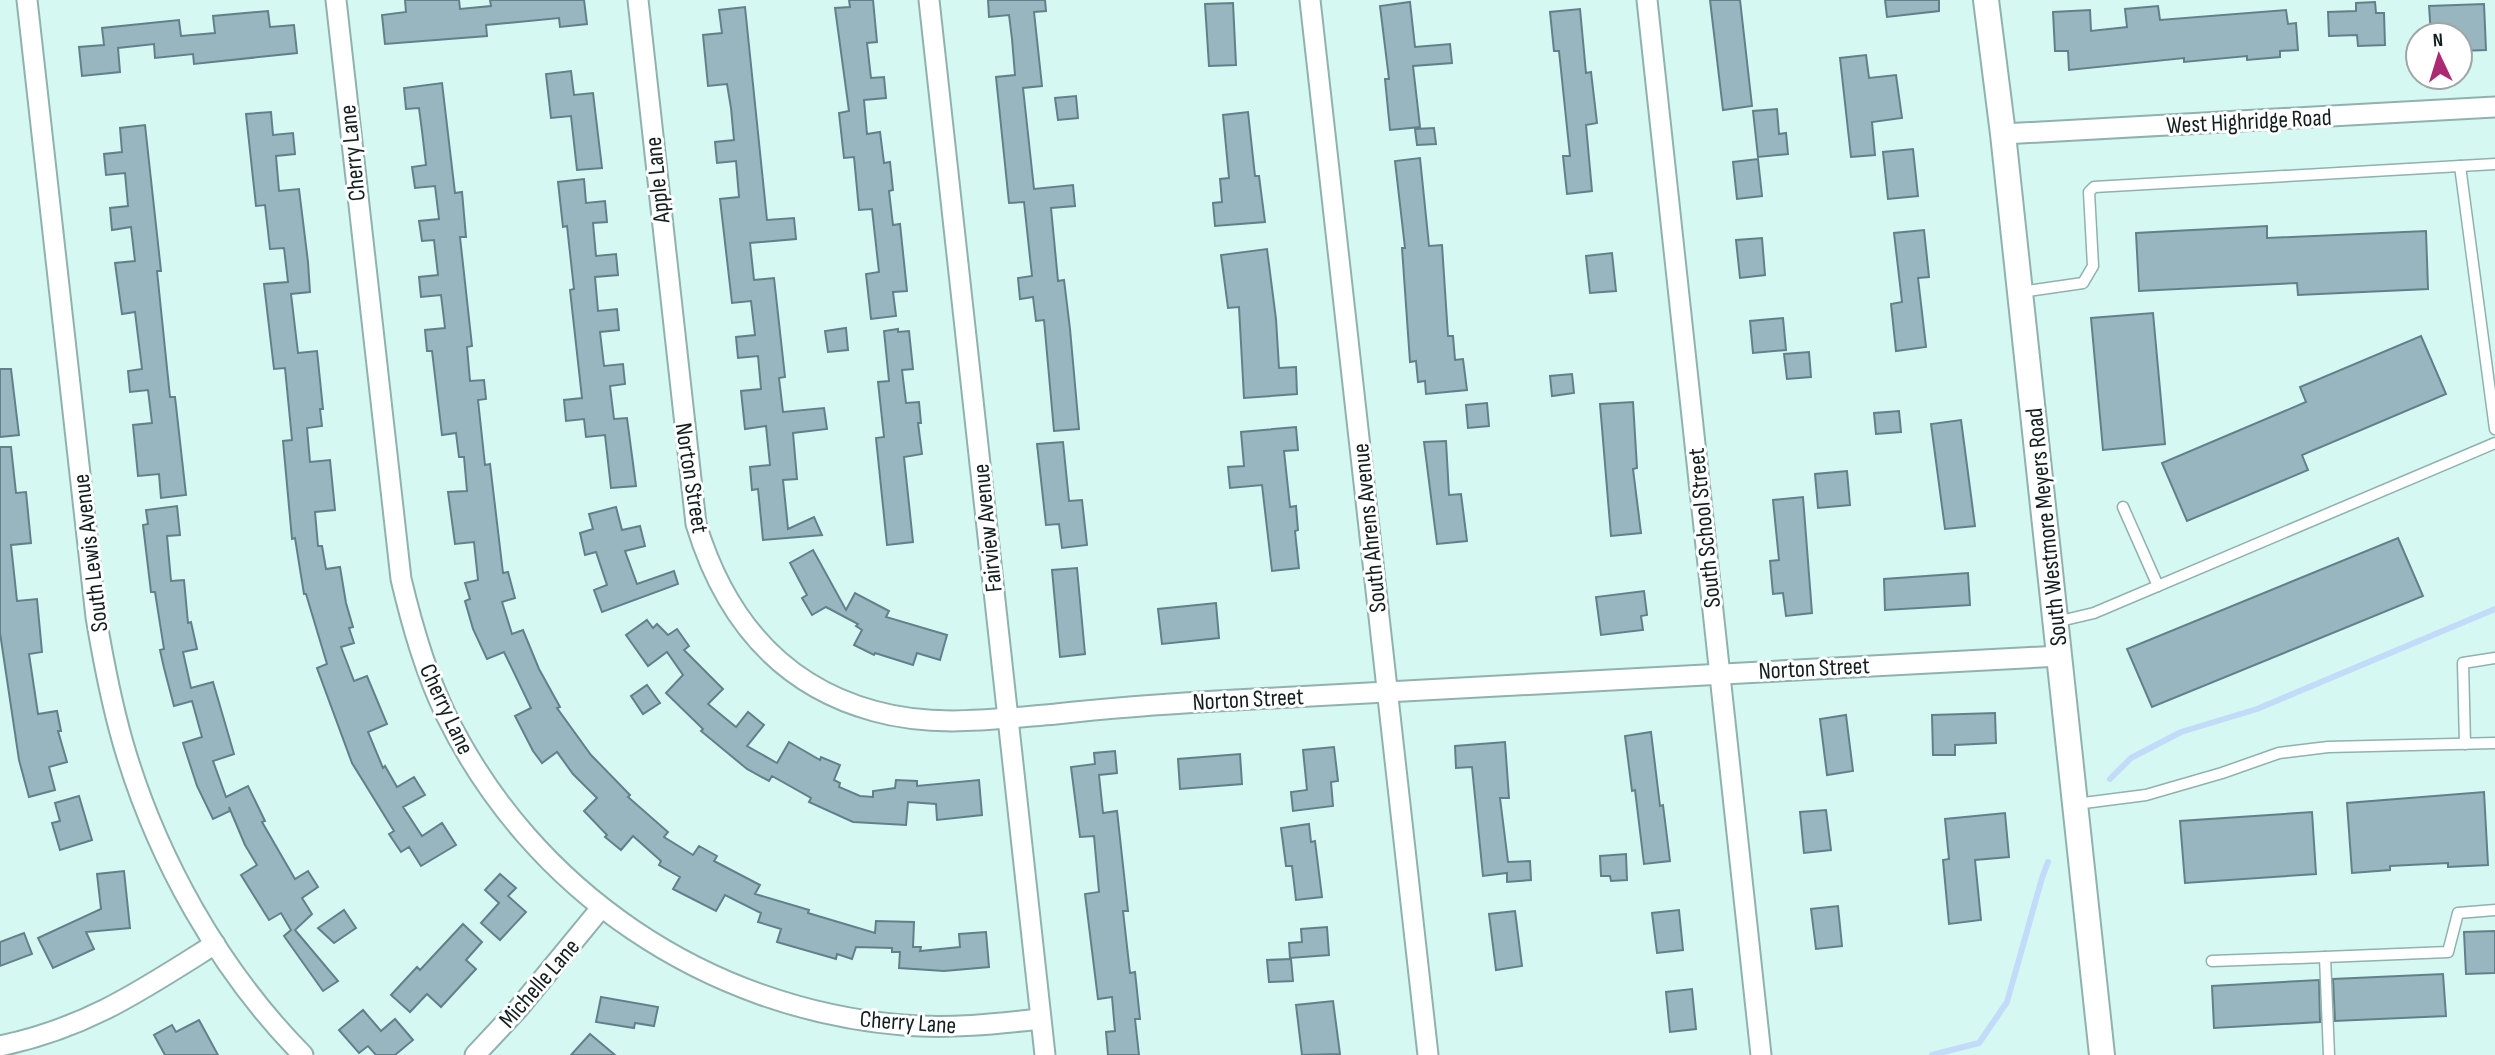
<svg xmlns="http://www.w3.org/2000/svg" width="2495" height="1055" font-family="'Sofia Sans Condensed',sans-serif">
<rect width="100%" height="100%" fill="#d5f8f3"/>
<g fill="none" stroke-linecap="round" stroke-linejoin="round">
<g stroke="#c2dbf8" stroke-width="6">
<polyline points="2110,779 2131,758 2181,732 2257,709 2495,609"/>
<polyline points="1932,1055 1979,1043 2007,1002 2042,878 2048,862"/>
</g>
</g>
<g fill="#97b6c0" stroke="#628089" stroke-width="2">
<polygon points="405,0 459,0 460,9 491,6 490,0 584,0 587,24 560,27 559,18 486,25 487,36 385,44 382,15 406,12"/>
<polygon points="849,0 873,0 877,42 867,43 871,78 884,77 886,98 864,100 867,134 880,132 884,163 890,162 893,190 889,191 893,225 900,224 907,291 893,292 896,316 871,319 866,274 879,272 872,209 859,210 854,157 844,158 839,113 849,111 835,8 850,7"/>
<polygon points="988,0 1045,0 1046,11 1034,12 1042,86 1023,88 1034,189 1073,185 1075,206 1051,208 1058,281 1064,280 1070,329 1079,429 1054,431 1044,320 1036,321 1033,297 1020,299 1018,278 1032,276 1024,202 1009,203 996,77 1015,75 1012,39 1009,15 989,17"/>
<polygon points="1710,0 1740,0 1752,106 1723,110"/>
<polygon points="1885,0 1939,0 1939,11 1887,17"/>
<polygon points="1410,2 1415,47 1450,44 1452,63 1413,66 1420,127 1390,130 1385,79 1389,79 1380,6"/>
<polygon points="2375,2 2376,13 2384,13 2385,45 2358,46 2357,35 2329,36 2328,12 2356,11 2356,3"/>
<polygon points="1233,3 1236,65 1209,66 1205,4"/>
<polygon points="2484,4 2486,50 2460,51 2460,35 2431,35 2429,6"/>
<polygon points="2158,6 2160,20 2286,10 2288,24 2296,23 2298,50 2280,51 2280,57 2247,60 2247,56 2184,62 2184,58 2069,70 2068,51 2055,51 2053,12 2090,10 2091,31 2127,27 2125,9"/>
<polygon points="745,7 767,220 794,218 796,239 750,243 754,280 774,278 785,377 779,378 783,412 824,408 827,429 793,433 797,479 783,480 788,529 814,517 822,535 763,540 758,489 752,490 750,467 770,465 766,426 745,429 741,391 761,389 758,356 738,358 736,337 755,335 751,301 732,303 720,199 739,197 736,161 717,163 715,142 734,140 731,108 727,84 708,86 703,35 722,33 719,10"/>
<polygon points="1580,9 1586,73 1591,72 1597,123 1586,125 1592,191 1567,194 1563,156 1570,156 1559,51 1554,51 1550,12"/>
<polygon points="268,11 270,27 294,25 297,53 194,64 193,54 155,58 154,44 118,48 120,72 82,76 79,47 104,45 102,28 179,20 181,36 215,33 213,16"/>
<polygon points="1866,55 1869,78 1896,75 1902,118 1872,122 1875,155 1851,157 1840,58"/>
<polygon points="571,71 574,95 593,93 602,168 577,170 571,116 551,118 546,74"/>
<polygon points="442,83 455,193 462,192 466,237 460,237 472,346 467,347 470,381 484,380 486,399 478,400 485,465 490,464 503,573 508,572 515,598 502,602 512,634 523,630 539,669 560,707 557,708 591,755 630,795 628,797 668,832 664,837 693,855 699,846 717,856 714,861 760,885 755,894 809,910 808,913 875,933 876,921 914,922 913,947 921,947 920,951 960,947 959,934 986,932 989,967 944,971 899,968 900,952 892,952 892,948 856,947 852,959 837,954 836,959 777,942 781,929 758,922 761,913 725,895 716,911 673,889 680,877 659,865 661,861 633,836 621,850 605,837 607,835 584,811 597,798 573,774 557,752 542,763 533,751 515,716 531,708 504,652 487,659 473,629 465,601 470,599 465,583 478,580 474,542 455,544 448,492 467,491 464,457 459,457 456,433 442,435 432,351 427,351 425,330 445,328 441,295 421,297 419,277 438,275 434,240 422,241 419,221 439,219 435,186 415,188 412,167 426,165 422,131 419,108 406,109 404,88"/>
<polygon points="1076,96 1078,118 1058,120 1055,98"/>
<polygon points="1777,109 1779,134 1786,133 1788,154 1758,157 1753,111"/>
<polygon points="271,112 273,135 293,133 295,154 276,156 279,191 299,189 308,262 310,292 291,294 298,353 317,351 323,409 320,409 322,426 307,428 310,462 330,460 335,510 315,512 318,546 322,546 326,569 340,567 346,603 353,627 349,628 354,643 341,647 354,681 367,676 387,724 368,732 383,768 385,766 397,787 414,777 425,795 403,807 422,836 442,823 456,845 421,866 409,847 401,852 389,834 394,831 352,763 317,668 327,664 306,594 304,594 295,538 292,539 283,441 292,440 285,368 274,369 264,284 288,282 284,248 270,249 265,205 256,206 246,114"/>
<polygon points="1248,112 1255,176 1259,176 1265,222 1215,226 1213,203 1222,202 1220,179 1229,178 1223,115"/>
<polygon points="145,125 161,271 157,271 170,397 175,397 186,495 161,498 159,474 138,476 133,425 152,423 148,390 130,392 128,371 142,369 135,312 122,314 115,263 135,261 131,227 112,230 110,208 128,206 125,173 106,175 104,154 122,152 120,128"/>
<polygon points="1434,128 1436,144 1417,145 1415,129"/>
<polygon points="1913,149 1918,196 1888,199 1883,152"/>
<polygon points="1420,158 1429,246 1442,245 1448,336 1453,336 1455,360 1463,359 1467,390 1426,394 1425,381 1418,382 1416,361 1410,362 1402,248 1405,248 1395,161"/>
<polygon points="1758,159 1762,196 1737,199 1733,162"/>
<polygon points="584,179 586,203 605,201 607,222 593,223 596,256 616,254 618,275 595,277 598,311 617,309 619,330 600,332 604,366 623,364 625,384 610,386 614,419 627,418 636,486 611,488 605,435 586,437 584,419 566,421 564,400 582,398 570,290 574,289 567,226 563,227 558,182"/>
<polygon points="2267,226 2267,238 2426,231 2428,289 2298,295 2297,283 2139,291 2136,233"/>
<polygon points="1924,230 1929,277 1918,278 1926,347 1896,351 1891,304 1902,302 1894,233"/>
<polygon points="1762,238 1765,275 1740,278 1736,240"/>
<polygon points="1267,249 1276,319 1279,368 1296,367 1297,394 1244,398 1239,307 1228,308 1221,255"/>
<polygon points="1612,253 1616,291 1590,293 1586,256"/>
<polygon points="2153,313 2165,444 2103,450 2091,318"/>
<polygon points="1783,318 1786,350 1753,353 1750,321"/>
<polygon points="846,328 848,350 828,352 825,331"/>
<polygon points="898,329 898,332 909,331 913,369 902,370 906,403 919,402 921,423 918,423 922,454 904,457 913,542 887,545 876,438 884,437 878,382 889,381 884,331"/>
<polygon points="2421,336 2446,394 2302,455 2308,470 2187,521 2162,463 2306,402 2300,387"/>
<polygon points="1809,352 1811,377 1787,379 1784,354"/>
<polygon points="0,369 11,369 19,435 0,437"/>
<polygon points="1572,374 1574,393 1552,396 1550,376"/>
<polygon points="1633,402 1637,468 1633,469 1641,533 1611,536 1600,404"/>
<polygon points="1487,403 1489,426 1468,428 1466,405"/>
<polygon points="1899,411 1901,432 1876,434 1874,413"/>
<polygon points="1961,420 1975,526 1945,529 1931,424"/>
<polygon points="1296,427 1298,450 1284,451 1290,507 1296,506 1298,530 1295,531 1299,568 1272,571 1262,485 1230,488 1228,467 1244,466 1241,432"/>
<polygon points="1446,441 1449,495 1461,494 1467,541 1437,544 1424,442"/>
<polygon points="1063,442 1069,501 1082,500 1087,545 1062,548 1059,524 1046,525 1037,444"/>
<polygon points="0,447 11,447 16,493 26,492 31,543 11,545 17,601 37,599 42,652 29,654 38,714 57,711 61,731 58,731 67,762 49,767 55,790 29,797 19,760 0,633"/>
<polygon points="1847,471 1850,505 1818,508 1815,474"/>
<polygon points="1803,497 1812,613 1786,616 1783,593 1773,594 1770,561 1779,560 1773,500"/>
<polygon points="177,506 180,535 167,536 171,581 184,580 188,623 191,622 197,649 183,652 191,688 213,682 234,754 213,761 226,797 248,786 265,821 262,822 295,879 308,871 318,887 302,898 312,914 295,930 338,981 323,991 284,936 291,930 281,913 269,920 241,875 257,865 245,845 229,807 230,811 213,819 197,786 183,743 202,737 192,701 174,706 164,668 160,650 164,649 155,592 151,592 143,525 148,524 146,510"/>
<polygon points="616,507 622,530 640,526 645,546 625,551 637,584 674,571 678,584 602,612 594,590 607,585 596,552 585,555 580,533 593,529 589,514"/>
<polygon points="2398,538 2423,596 2152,707 2127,649"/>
<polygon points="813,550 846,610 855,593 889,611 886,617 947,635 940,660 917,653 913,665 875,653 874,655 854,645 862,630 856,626 858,624 826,607 812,615 802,598 807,595 790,563"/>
<polygon points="1077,568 1085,654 1060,657 1052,570"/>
<polygon points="1968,573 1970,605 1885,610 1884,579"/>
<polygon points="1644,591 1647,615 1641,616 1643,630 1601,635 1596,597"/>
<polygon points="1216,603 1219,638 1162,644 1158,609"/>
<polygon points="647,620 653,628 657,624 668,635 677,629 689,646 684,650 723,689 708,704 736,727 748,712 764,725 747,746 777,763 789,742 820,760 821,757 840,765 834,780 840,783 839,787 860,796 873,797 873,791 895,788 896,780 917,781 917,786 979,780 982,815 937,820 936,804 908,802 906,825 853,822 809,802 811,798 772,776 769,781 747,769 701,731 703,729 666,693 683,675 667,652 648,666 626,635"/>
<polygon points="647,685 660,703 643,714 631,696"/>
<polygon points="1995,713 1996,743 1955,745 1955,755 1933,755 1932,715"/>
<polygon points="1846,715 1853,771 1827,775 1820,719"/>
<polygon points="1651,732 1660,806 1663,805 1670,861 1644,864 1635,790 1632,791 1625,736"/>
<polygon points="1505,742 1509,798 1500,798 1508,862 1530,861 1531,880 1507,882 1507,873 1483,876 1472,767 1456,768 1455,746"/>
<polygon points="1334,747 1338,781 1331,782 1333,806 1293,811 1291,792 1307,790 1303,750"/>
<polygon points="1115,751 1117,773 1099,775 1103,813 1117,811 1128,911 1123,911 1130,973 1135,972 1140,1019 1135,1019 1139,1055 1108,1055 1106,1032 1115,1031 1112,997 1098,999 1085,894 1099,892 1094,836 1080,837 1071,767 1095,764 1094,753"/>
<polygon points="1240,754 1242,784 1180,789 1178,759"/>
<polygon points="2484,792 2488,865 2448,867 2448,863 2390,866 2390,870 2352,873 2347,803"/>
<polygon points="79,796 92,840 60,850 52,823 60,821 55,803"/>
<polygon points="1826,810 1831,850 1804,853 1800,812"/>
<polygon points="2312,812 2316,874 2185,883 2180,821"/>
<polygon points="2005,813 2009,857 1975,860 1981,920 1949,924 1943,860 1949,859 1945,819"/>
<polygon points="1309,824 1311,842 1315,841 1322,897 1296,900 1292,866 1286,866 1281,828"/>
<polygon points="1626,854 1627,880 1611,881 1610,876 1601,876 1600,856"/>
<polygon points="124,871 130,928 86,932 94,949 53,968 38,938 101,909 97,874"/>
<polygon points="500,874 516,888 508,896 526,912 500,940 481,923 499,903 485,890"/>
<polygon points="1838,906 1842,946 1816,949 1811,909"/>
<polygon points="344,910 356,928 334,943 318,928"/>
<polygon points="1679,910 1683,950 1657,953 1652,913"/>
<polygon points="1515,911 1522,966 1496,970 1489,914"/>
<polygon points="463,924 482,942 466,960 476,969 441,1007 427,994 410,1012 391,995 417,967 420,970"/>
<polygon points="1327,927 1329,955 1290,958 1289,943 1302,942 1301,929"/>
<polygon points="2495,931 2495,973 2466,974 2464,932"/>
<polygon points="24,933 32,954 0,966 0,942"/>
<polygon points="1291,959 1293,981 1269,982 1267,960"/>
<polygon points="2443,974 2446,1016 2335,1021 2333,979"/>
<polygon points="2319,980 2320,1022 2214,1028 2212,986"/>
<polygon points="1692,989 1696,1029 1670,1032 1666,992"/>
<polygon points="601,997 658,1007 654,1026 635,1023 634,1028 596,1022"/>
<polygon points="1333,1001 1340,1054 1302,1055 1296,1005"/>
<polygon points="363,1010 381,1031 395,1019 413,1040 395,1055 376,1055 368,1046 359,1053 339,1030"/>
<polygon points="199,1020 218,1055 165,1055 154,1035 172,1025 176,1032"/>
<polygon points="590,1034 615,1055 571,1055"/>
</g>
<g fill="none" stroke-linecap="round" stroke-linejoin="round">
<g stroke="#90b1ad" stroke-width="13">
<g id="service">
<polyline points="2460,166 2495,429"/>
<polyline points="2021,292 2083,283 2093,266 2089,192 2094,187 2495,164"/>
<polyline points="2123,507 2158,586"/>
<polyline points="2056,622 2094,613 2495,443"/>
<polyline points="2465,744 2463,663 2495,658"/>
<polyline points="2076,804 2146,795 2222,773 2279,753 2328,747 2495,743"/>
<polyline points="2212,961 2325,957"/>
<polyline points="2329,1055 2325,957 2448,952 2458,913 2495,910"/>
</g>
</g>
<g stroke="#90b1ad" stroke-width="23">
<g id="minor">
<path d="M27 0 96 617C103 659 111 701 123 743 156 857 219 970 303 1055"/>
<path d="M336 0 401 579C412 625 425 672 446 715 532 891 707 1009 903 1025 949 1029 995 1024 1040 1019"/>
<path d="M638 0 696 524C724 616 779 685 874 711 934 728 995 719 1056 714 1110 708 1163 704 1217 701 1498 684 1779 670 2060 656"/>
<polyline points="929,0 1045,1055"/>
<polyline points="1310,0 1428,1055"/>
<polyline points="1647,0 1761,1055"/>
<polyline points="2003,134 2495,107"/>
<path d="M0 1046C87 1028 142 990 215 944"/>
<polyline points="475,1055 518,1009 601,908"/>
</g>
</g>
<g stroke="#90b1ad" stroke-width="28">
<polyline id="tertiary" points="1986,0 2003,134 2102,1055"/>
</g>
<use href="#service" stroke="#fff" stroke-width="10"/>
<use href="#minor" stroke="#fff" stroke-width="19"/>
<use href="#tertiary" stroke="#fff" stroke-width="24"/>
</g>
<g text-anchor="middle" stroke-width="6" stroke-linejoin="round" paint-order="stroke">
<g font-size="24" fill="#121f1d" stroke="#fff">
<text transform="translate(2249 121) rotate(-3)" y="8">West Highridge Road</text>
<text transform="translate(352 153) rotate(-96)" y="8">Cherry Lane</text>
<text transform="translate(657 180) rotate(-96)" y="8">Apple Lane</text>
<text transform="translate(692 478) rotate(81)" y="8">Norton Street</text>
<text transform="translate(2046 527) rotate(-96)" y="8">South Westmore Meyers Road</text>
<text transform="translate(987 528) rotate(-96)" y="8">Fairview Avenue</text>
<text transform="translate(1369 528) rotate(-96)" y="8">South Ahrens Avenue</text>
<text transform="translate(1704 528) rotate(-96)" y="8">South School Street</text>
<text transform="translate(90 553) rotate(-97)" y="8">South Lewis Avenue</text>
<text transform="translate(1814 668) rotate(-3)" y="8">Norton Street</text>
<text transform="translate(1248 699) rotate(-3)" y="8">Norton Street</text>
<text transform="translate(447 709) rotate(65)" y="8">Cherry Lane</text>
<text transform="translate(539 983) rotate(-49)" y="8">Michelle Lane</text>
<text transform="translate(908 1022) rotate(4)" y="8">Cherry Lane</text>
</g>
</g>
<g transform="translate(2439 56) rotate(356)"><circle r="33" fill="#ffffff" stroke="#a0a5a5" stroke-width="2"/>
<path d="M0-5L12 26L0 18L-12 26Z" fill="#ad2a73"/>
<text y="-10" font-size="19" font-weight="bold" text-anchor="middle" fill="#121f1d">N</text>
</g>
</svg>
